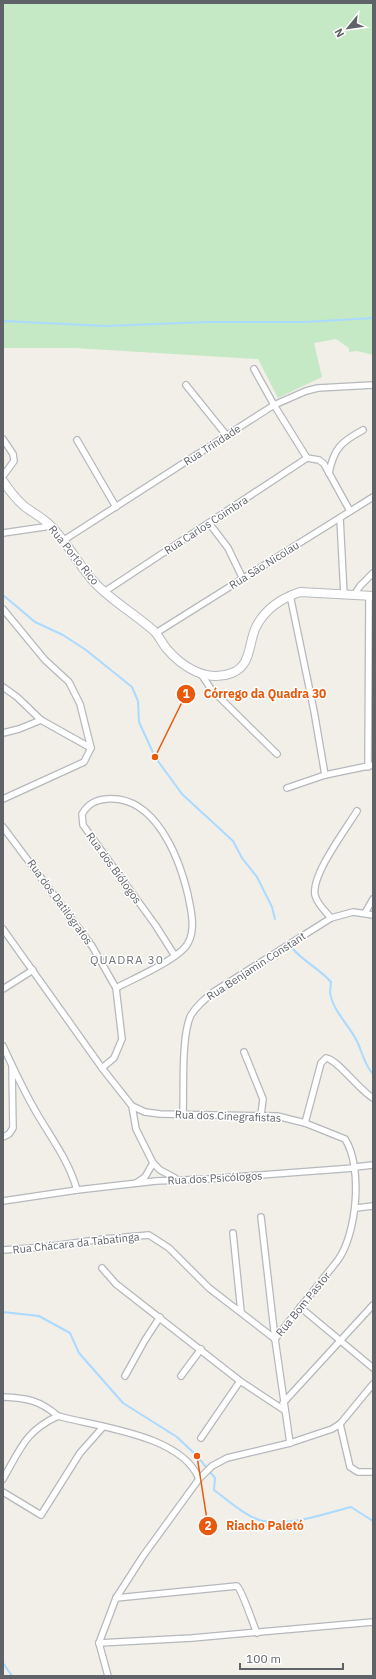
<svg xmlns="http://www.w3.org/2000/svg" width="376" height="1679" font-family="'IBM Plex Sans',sans-serif">
<rect width="100%" height="100%" fill="#f1efe8"/>
<polygon fill="#c5e8c5" points="3,3 373,3 373,355 357,351 349,352 349,348 336,339 314,343 322,377 278,398 258,359 75,348 3,348"/>
<g fill="none" stroke-linecap="round" stroke-linejoin="round">
<g stroke="#aadaff" stroke-width="2">
<polyline points="3,321 106,326 207,322 305,322 373,318"/>
<polyline points="3,595 35,622 63,635 86,650 132,687 138,701 139,722 155,757 182,794 233,841 242,858 257,877 272,907 275,919"/>
<path d="M292 948C304 962 320 969 331 982 331 985 330 989 330 992 332 1010 349 1025 357 1041 362 1052 365 1066 373 1074"/>
<path d="M3 1312 39 1316 70 1333 79 1353 123 1403 177 1437 197 1456 215 1478 214 1490C225 1498 249 1519 263 1521 293 1526 323 1514 351 1507L373 1521"/>
<polyline points="3,1663 12,1676"/>
</g>
<g stroke="#b5b8bc" stroke-width="8">
<g id="street">
<polyline points="254,369 274,405 307,458 319,460 324,464 350,511"/>
<polyline points="186,385 227,436"/>
<polyline points="3,439 13,454 14,461 3,476"/>
<polyline points="77,440 116,507"/>
<path d="M329 473C334 448 341 442 363 430"/>
<polyline points="340,518 344,595"/>
<polyline points="209,523 228,548 243,579"/>
<polyline points="3,533 51,526"/>
<polyline points="64,540 274,405 306,391 318,388 373,385"/>
<polyline points="104,592 307,458"/>
<polyline points="290,595 314,711 325,775"/>
<polyline points="354,595 360,586 373,573"/>
<polyline points="3,609 45,660 69,682 80,704 91,748 84,762 3,799"/>
<polyline points="156,633 373,497"/>
<polyline points="201,674 211,689 277,754"/>
<polyline points="3,687 17,697 41,720 91,748"/>
<polyline points="3,733 19,729 41,720"/>
<polyline points="368,767 369,596"/>
<polyline points="287,788 325,775 373,765"/>
<polyline points="3,827 92,946 116,988 122,1039 114,1058 102,1068"/>
<polyline points="365,913 373,899"/>
<path d="M331 918C325 911 317 904 315 895 311 875 346 829 357 811"/>
<path d="M3 929 102 1068 132 1106 145 1112 160 1114 277 1116 305 1123 345 1139C363 1167 357 1233 338 1260L275 1339"/>
<path d="M116 988C133 979 181 958 188 943 196 929 191 910 188 895 179 857 155 795 107 799 95 800 88 804 82 814L83 825 156 926 175 956"/>
<polyline points="3,989 33,970"/>
<path d="M3 1046C14 1070 25 1094 39 1117 54 1142 69 1162 77 1190L156 1181 208 1179 354 1168"/>
<polyline points="244,1052 263,1099 261,1115"/>
<polyline points="132,1106 136,1129 153,1163 145,1177 136,1183"/>
<path d="M183 1113C184 1089 181 1035 191 1015 197 1005 206 998 215 991L331 918 353 912 373 915"/>
<path d="M305 1123 321 1063 326 1058C337 1059 360 1091 373 1098"/>
<polyline points="3,1137 9,1134 13,1128 12,1068"/>
<polyline points="153,1163 160,1170 175,1178"/>
<polyline points="355,1167 373,1165"/>
<polyline points="3,1201 77,1190"/>
<polyline points="356,1208 373,1206"/>
<polyline points="261,1217 275,1339 290,1443"/>
<polyline points="233,1233 241,1312"/>
<polyline points="3,1250 45,1247 103,1239 149,1235 169,1248 209,1288 275,1339"/>
<polyline points="102,1268 116,1284 240,1381 284,1410"/>
<polyline points="300,1307 373,1368"/>
<polyline points="125,1376 145,1340 160,1317"/>
<polyline points="181,1376 201,1349"/>
<path d="M3 1397C27 1398 39 1400 58 1416 98 1427 182 1435 199 1479"/>
<polyline points="283,1403 373,1305"/>
<polyline points="340,1424 350,1467 358,1472 373,1472"/>
<polyline points="201,1438 240,1381"/>
<path d="M3 1479C20 1450 25 1431 58 1416"/>
<polyline points="3,1492 41,1515 80,1453 103,1427"/>
<path d="M116 1598 237 1586C242 1590 253 1624 257 1633"/>
<polyline points="99,1643 192,1638 373,1622"/>
<polyline points="108,1676 99,1643 116,1598 143,1556 199,1479 212,1466 227,1458 290,1443 332,1429 340,1424 373,1384"/>
</g>
</g>
<g stroke="#b6babf" stroke-width="10">
<path id="secondary" d="M3 481C9 490 16 499 24 506 33 513 43 518 51 526 68 543 79 566 95 583 112 601 135 614 154 631 159 636 162 643 166 648 182 667 207 683 232 673 252 665 248 643 256 627 265 609 282 598 300 592L373 596"/>
</g>
<use href="#street" stroke="#fff" stroke-width="5.5"/>
<use href="#secondary" stroke="#fff" stroke-width="8"/>
</g>
<g text-anchor="middle" stroke-width="3" stroke-linejoin="round" paint-order="stroke">
<g font-size="11" fill="#5f6368" stroke="#fff">
<text transform="translate(212 445) rotate(-33)" y="4">Rua Trindade</text>
<text transform="translate(206 525) rotate(-33)" y="4">Rua Carlos Coimbra</text>
<text transform="translate(74 555) rotate(51)" y="4">Rua Porto Rico</text>
<text transform="translate(264 565) rotate(-32)" y="4">Rua São Nicolau</text>
<text transform="translate(114 868) rotate(54)" y="4">Rua dos Biólogos</text>
<text transform="translate(60 902) rotate(54)" y="4">Rua dos Datilógrafos</text>
<text transform="translate(256 966) rotate(-33)" y="4">Rua Benjamin Constant</text>
<text transform="translate(228 1116) rotate(2)" y="4">Rua dos Cinegrafistas</text>
<text transform="translate(215 1178) rotate(-3)" y="4">Rua dos Psicólogos</text>
<text transform="translate(76 1243) rotate(-6)" y="4">Rua Chácara da Tabatinga</text>
<text transform="translate(303 1304) rotate(-51)" y="4">Rua Bom Pastor</text>
</g>
<g font-size="12" letter-spacing="1" fill="#70757a" stroke="#fff">
<text x="127" y="964">QUADRA 30</text>
</g>
</g>
<path fill="none" stroke="#e8590c" stroke-width="1.5" d="M155 757L186 694M197 1456L208 1526"/>
<g fill="#e8590c" stroke="#fff" stroke-width="1.5">
<circle cx="155" cy="757" r="4"/>
<circle cx="197" cy="1456" r="4"/>
<circle cx="186" cy="694" r="10"/>
<circle cx="208" cy="1526" r="10"/>
</g>
<g font-size="12" text-anchor="middle" font-weight="bold" fill="#fff">
<text x="186" y="698">1</text>
<text x="208" y="1530">2</text>
</g>
<g font-size="12" text-anchor="middle" font-weight="bold" fill="#e8590c" stroke="#fff" stroke-width="3" stroke-linejoin="round" paint-order="stroke">
<text x="265" y="698">Córrego da Quadra 30</text>
<text x="265" y="1530">Riacho Paletó</text>
</g>
<rect width="376" height="1679" fill="none" stroke="#5f6368" stroke-width="8"/>
<g transform="translate(348 28) rotate(241)" stroke="#ffffff" stroke-width="3" paint-order="stroke">
<path d="M0-3L7 15L0 10L-7 15Z" fill="#5f6368"/>
<text y="-6" font-size="11" font-weight="bold" text-anchor="middle" fill="#5f6368">N</text>
</g>
<path d="M240 1663v6h103v-6" fill="none" stroke="#5f6368" stroke-width="2"/>
<text x="246" y="1663" font-size="12" fill="#5f6368" stroke="#ffffff" stroke-width="3" paint-order="stroke">100 m</text>
</svg>
